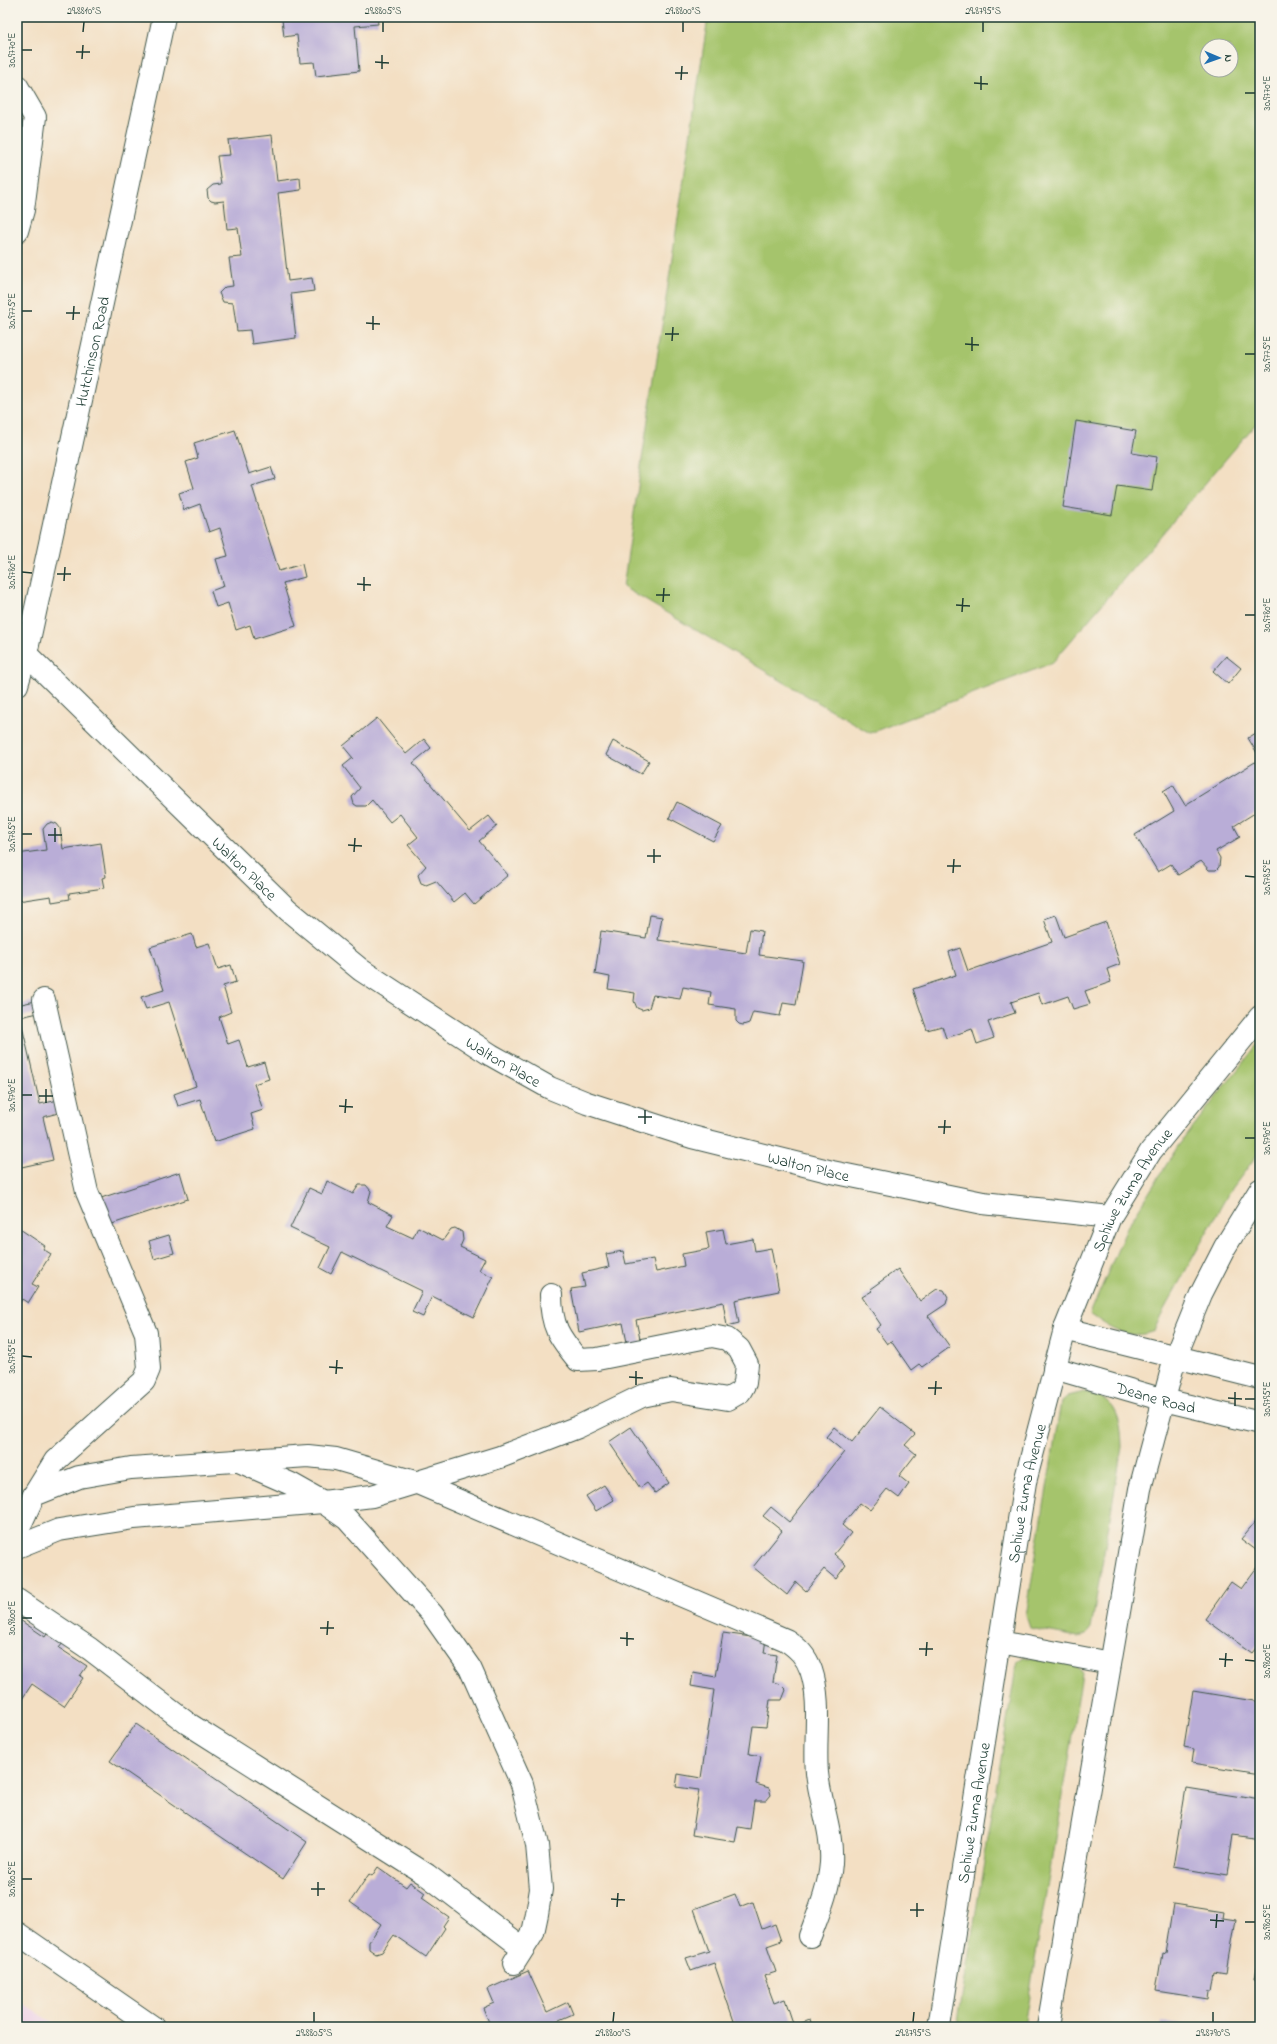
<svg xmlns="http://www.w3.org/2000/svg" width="1277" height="2044" font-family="'Indie Flower',sans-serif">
<rect width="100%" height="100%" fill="#f7f3e8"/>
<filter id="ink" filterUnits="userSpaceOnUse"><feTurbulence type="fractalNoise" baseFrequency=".025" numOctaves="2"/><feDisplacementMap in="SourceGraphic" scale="8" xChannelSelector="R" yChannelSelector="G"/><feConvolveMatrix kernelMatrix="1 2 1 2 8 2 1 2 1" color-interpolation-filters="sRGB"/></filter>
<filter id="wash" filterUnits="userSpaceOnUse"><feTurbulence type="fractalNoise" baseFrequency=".012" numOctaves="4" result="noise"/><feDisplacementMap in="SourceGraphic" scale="16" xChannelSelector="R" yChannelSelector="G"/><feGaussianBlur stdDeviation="0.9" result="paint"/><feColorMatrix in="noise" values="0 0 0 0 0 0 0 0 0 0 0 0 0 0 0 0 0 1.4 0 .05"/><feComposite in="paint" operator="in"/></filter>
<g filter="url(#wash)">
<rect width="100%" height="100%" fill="#f3dfc3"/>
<polygon fill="#eed0e8" points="17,1999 58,2027 17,2027"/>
<g fill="#a5c46c" stroke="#628050" fill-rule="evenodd">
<path d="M708 17H1260V419L1052 663 870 733 623 587ZM1207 46H1231V70H1207Z"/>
<path d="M1260 1041V1151L1228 1194 1161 1315 1154 1331C1129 1341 1111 1329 1090 1314L1127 1228 1178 1146Z"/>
<path d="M1084 1392C1117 1398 1121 1417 1122 1447L1091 1629 1086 1635 1078 1637 1030 1628 1026 1616 1061 1402 1068 1396Z"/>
<polygon points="1023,1657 1074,1663 1080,1669 1082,1674 1024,2027 957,2027 1015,1673 1018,1661"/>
</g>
<g id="blocks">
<g fill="#b9add7">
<polygon points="297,17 377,17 378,24 355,26 359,71 316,76 314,62 300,63 297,35 284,37 282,19"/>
<polygon points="272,135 277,181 300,178 301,190 278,193 288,281 312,278 314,291 291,294 296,338 252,344 250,330 237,331 233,303 223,302 219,293 225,287 233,286 229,258 242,257 238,228 227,229 224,201 215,202 211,201 208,198 207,190 213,185 221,184 217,156 230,155 228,140"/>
<polygon points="1076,421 1136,431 1132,453 1157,457 1152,491 1117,486 1112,515 1063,507"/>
<polygon points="235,430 249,474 271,467 275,479 252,486 279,571 302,564 305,577 283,583 296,626 254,639 250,625 236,630 228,603 216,607 211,591 224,586 216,559 228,556 220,528 209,532 200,504 184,510 179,493 194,488 186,462 198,458 194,443"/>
<polygon points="1226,656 1241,668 1228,684 1213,671"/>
<polygon points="377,718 406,754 424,739 431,748 413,763 470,831 489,816 497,826 479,841 508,875 474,904 465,893 454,902 436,881 426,885 421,883 418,875 426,866 408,845 418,837 400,814 390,822 372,800 366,806 357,806 354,804 352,797 360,788 343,766 353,758 343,746"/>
<polygon points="1259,731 1260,732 1260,758 1248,738"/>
<polygon points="613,741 649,761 641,774 606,755"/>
<polygon points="1260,759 1260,814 1258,811 1234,826 1240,837 1216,851 1220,858 1219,867 1216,870 1209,870 1201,861 1178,875 1171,864 1158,872 1135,835 1174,811 1163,791 1173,785 1185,805"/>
<polygon points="677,802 722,826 713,841 669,818"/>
<polygon points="52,822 57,824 60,828 63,849 101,843 106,877 102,878 104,888 69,893 70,899 52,902 51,896 18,901 17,854 46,850 43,829 47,824"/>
<polygon points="650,915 662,917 658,940 746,953 750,929 762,931 759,955 803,961 796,1005 783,1003 780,1016 753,1012 749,1023 743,1025 739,1024 736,1021 736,1009 709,1005 711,992 683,987 680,999 653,995 649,1008 642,1010 637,1008 634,1001 635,993 608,989 610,977 595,974 601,931 646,938"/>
<polygon points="1056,915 1064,937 1106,922 1120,964 1107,969 1111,982 1085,991 1090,1004 1073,1009 1068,996 1042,1005 1038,993 1011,1002 1015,1013 988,1022 994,1038 977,1044 972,1029 946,1038 942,1026 927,1030 913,989 956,975 949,952 960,948 968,971 1052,942 1044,919"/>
<polygon points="192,934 196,947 209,943 218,969 231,965 236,982 223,986 231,1012 219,1017 228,1044 239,1040 248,1067 264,1062 269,1079 254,1084 263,1110 251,1114 255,1129 214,1142 200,1099 178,1106 174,1094 196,1086 169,1002 146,1009 141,997 164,990 150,947"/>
<polygon points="40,1000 43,1012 20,1017 40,1104 63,1099 66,1111 43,1117 53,1160 17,1168 17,1005"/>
<polygon points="180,1172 188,1199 109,1225 101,1198"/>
<polygon points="327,1181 353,1194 359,1185 366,1185 371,1191 368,1202 393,1215 387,1226 413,1238 418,1227 443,1240 451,1229 455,1228 462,1232 463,1240 460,1247 485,1259 479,1270 493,1277 474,1317 432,1296 423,1317 412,1312 422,1291 342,1252 331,1274 320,1268 330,1247 290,1228 309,1188 322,1194"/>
<polygon points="17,1227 45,1246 43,1249 51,1254 32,1284 38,1287 28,1303 22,1299 17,1307"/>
<polygon points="723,1229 726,1244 753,1239 755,1251 771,1248 779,1291 735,1300 739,1323 727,1326 723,1302 636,1320 641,1344 628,1347 623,1323 579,1332 571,1289 585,1287 582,1273 609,1267 606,1254 623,1251 626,1264 653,1259 656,1272 684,1266 682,1254 709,1249 706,1232"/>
<polygon points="169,1235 174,1253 154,1259 149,1241"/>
<polygon points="898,1269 920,1301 937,1289 944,1290 948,1297 946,1304 928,1316 950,1347 922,1367 919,1364 911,1370 891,1341 887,1344 876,1329 881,1325 862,1297 872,1291 870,1289"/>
<polygon points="880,1407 915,1434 905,1445 916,1454 899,1476 909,1484 899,1498 887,1489 870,1510 860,1503 842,1525 851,1533 834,1554 846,1565 836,1579 824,1569 806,1591 796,1582 787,1595 753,1567 782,1531 763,1516 771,1507 789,1522 844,1452 826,1437 834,1427 852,1442"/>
<polygon points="631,1427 669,1483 655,1493 647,1483 640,1488 609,1442"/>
<polygon points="604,1485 614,1500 596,1511 586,1496"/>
<polygon points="1255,1522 1260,1526 1260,1553 1241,1539"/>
<polygon points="1260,1563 1260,1643 1252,1653 1205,1619 1231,1582 1241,1589"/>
<polygon points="17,1618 45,1637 48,1632 63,1643 59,1648 87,1666 80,1676 83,1678 64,1706 32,1684 20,1702 17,1703 17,1676 19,1673 17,1672"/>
<polygon points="723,1633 766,1639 764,1653 777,1655 773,1682 780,1684 786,1690 782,1700 770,1700 766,1727 753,1726 749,1754 761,1756 756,1784 769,1788 771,1795 766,1801 754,1801 750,1829 738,1827 735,1842 692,1835 699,1790 676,1787 678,1774 701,1778 714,1690 691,1686 693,1673 716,1677"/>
<polygon points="1193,1691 1260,1702 1260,1774 1192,1763 1194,1749 1184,1747"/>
<polygon points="136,1724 307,1842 283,1879 110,1761"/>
<polygon points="1186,1788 1260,1800 1260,1839 1233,1835 1227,1876 1173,1867"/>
<polygon points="378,1867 406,1887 410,1882 425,1893 422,1898 449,1917 443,1926 445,1928 426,1957 394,1935 382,1952 376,1954 369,1949 369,1942 381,1924 350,1902 369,1874 372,1876"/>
<polygon points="735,1894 740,1907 753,1902 762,1929 775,1924 781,1941 767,1946 776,1972 764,1976 774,2003 785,1999 794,2026 810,2020 812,2027 736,2027 714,1963 691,1971 686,1958 709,1951 694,1909"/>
<polygon points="1173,1904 1224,1912 1223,1918 1236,1920 1227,1973 1215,1971 1212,1989 1209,1989 1208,1999 1156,1991 1162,1953 1165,1954"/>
<polygon points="1259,1949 1260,1949 1260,1980 1254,1979"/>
<polygon points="528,1971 547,2012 568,2002 573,2014 552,2023 553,2027 491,2027 483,2008 494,2003 488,1989"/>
<polygon points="1162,2021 1192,2026 1192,2027 1161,2027"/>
</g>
</g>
</g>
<g filter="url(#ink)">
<use href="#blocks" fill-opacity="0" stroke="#3f5549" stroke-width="1"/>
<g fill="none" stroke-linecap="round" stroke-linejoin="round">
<g stroke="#3f5549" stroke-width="24">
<g id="minor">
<polyline points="17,86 35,117 23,210 17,231"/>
<path id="s1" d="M17 650 26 654 288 910 361 970 491 1055 550 1088 587 1103 692 1137 832 1172 983 1203 1110 1217"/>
<path id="s2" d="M17 685 26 654 164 17"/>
<polyline points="1065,1329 1260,1378"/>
<path id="s3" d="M1054 1368 1164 1400 1260 1423"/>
<polyline points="241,1462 291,1484 323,1502 347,1519 432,1614 470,1668 522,1784 537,1845 541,1889 537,1914 533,1933 514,1963"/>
<polyline points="34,1495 55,1461 144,1381 149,1369 146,1333 87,1192 44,1000"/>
<path d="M17 1532 34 1495 79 1477 131 1468 308 1456 336 1459 415 1482 786 1640C798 1648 806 1656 811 1670 822 1702 814 1739 817 1773 820 1803 833 1832 831 1863 829 1889 819 1912 810 1936"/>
<path d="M17 1547 59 1530 134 1518 323 1502 372 1496 500 1457 578 1427 642 1396 671 1390 728 1399 740 1392 745 1383 747 1364 739 1349 727 1339 712 1336 597 1359 578 1360C559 1337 551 1326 551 1295"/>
<polyline points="17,1600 90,1649 187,1723 427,1875 523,1948"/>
<polyline points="1000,1642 1110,1663"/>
<polyline points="17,1933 153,2027"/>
<path id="s4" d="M939 2027 1025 1482 1065 1329 1110 1217 1151 1151 1260 1017"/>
<polyline points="1048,2027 1140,1489 1175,1358 1201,1294 1225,1247 1260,1190"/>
</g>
</g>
<use href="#minor" stroke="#fff" stroke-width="22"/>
</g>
</g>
<path fill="none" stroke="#1f3d34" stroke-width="1.5" d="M83 32 84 22M383 32V22M683 32V22M983 32V22M22 50H32M76 52H90M82 59 83 45M375 62 389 63M382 69V55M675 73H688M681 80 682 66M974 83 988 84M981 90V76M1245 93H1255M22 311H32M66 313H80M73 320 74 306M366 323 380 324M373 330V316M665 334H679M672 341 673 327M965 344 979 345M972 351V337M1245 354H1255M22 572 32 573M57 574H71M64 581 65 567M357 584 371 585M364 591V577M656 595H670M663 602 664 588M956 605 970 606M962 612 963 598M1245 615H1255M22 834H32M48 835H62M55 842V828M348 845 362 846M354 852 355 838M647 856H661M654 863V849M947 866H961M953 873 954 859M1245 876 1255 877M22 1095H32M39 1096H53M46 1103V1089M339 1106 353 1107M345 1113 346 1099M638 1117H652M645 1124V1110M938 1127H951M944 1134 945 1120M1245 1138H1255M22 1356 32 1357M329 1367 343 1368M336 1374 337 1360M629 1377 643 1378M636 1385V1371M928 1388H942M935 1395 936 1381M1228 1398 1242 1399M1245 1399H1255M1235 1406V1392M22 1618H32M320 1628H334M327 1635 328 1621M620 1638 634 1639M627 1646V1632M919 1649H933M926 1656 927 1642M1219 1659 1233 1660M1245 1660 1255 1661M1225 1667 1226 1653M22 1879H32M311 1889H325M318 1896V1882M611 1899 625 1900M617 1907 618 1893M910 1910H924M917 1917V1903M1210 1920 1224 1921M1245 1922H1255M1216 1928 1217 1914M314 2022V2012M613 2022 614 2012M913 2022 914 2012M1213 2022V2012"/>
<g text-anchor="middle" stroke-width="3.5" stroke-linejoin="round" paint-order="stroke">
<g font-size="16" fill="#1f3d34" stroke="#f7f3e8">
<text dy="6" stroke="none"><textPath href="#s2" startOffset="342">Hutchinson Road</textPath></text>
<text dy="6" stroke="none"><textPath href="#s1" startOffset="316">Walton Place</textPath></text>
<text dy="6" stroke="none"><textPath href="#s1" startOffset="640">Walton Place</textPath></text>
<text dy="6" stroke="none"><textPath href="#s1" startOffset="964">Walton Place</textPath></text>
<text dy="6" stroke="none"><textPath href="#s4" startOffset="865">Sphiwe Zuma Avenue</textPath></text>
<text dy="6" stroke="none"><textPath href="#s3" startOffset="106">Deane Road</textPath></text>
<text dy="6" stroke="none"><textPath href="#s4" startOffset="541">Sphiwe Zuma Avenue</textPath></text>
<text dy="6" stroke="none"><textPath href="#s4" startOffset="217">Sphiwe Zuma Avenue</textPath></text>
</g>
</g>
<rect width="1277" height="2044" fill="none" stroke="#f7f3e8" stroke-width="44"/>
<g transform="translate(1219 58) rotate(92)"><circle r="19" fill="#f7f3e8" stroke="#a1aaa0"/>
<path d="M0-3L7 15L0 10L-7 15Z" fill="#1f6fb2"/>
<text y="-6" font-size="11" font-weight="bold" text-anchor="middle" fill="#1f3d34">N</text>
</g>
<rect x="22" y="22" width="1233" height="2000" fill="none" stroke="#1f3d34" stroke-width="1.5"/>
<g font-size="10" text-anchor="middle" fill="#1f3d34">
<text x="84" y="14">29.8810°S</text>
<text x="383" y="14">29.8805°S</text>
<text x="683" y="14">29.8800°S</text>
<text x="983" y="14">29.8795°S</text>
<text transform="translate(11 50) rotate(-90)" y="4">30.9770°E</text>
<text transform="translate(1266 93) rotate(-90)" y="4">30.9770°E</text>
<text transform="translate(11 311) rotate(-90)" y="4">30.9775°E</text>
<text transform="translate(1266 354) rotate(-90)" y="4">30.9775°E</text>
<text transform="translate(11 572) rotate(-90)" y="4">30.9780°E</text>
<text transform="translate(1266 615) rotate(-90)" y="4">30.9780°E</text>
<text transform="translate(11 834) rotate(-90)" y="4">30.9785°E</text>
<text transform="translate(1266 877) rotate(-90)" y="4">30.9785°E</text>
<text transform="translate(11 1095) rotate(-90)" y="4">30.9790°E</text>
<text transform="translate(1266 1138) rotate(-90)" y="4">30.9790°E</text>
<text transform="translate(11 1356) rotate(-90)" y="4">30.9795°E</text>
<text transform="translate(1266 1399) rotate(-90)" y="4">30.9795°E</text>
<text transform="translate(11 1618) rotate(-90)" y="4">30.9800°E</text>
<text transform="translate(1266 1661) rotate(-90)" y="4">30.9800°E</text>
<text transform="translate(11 1879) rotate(-90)" y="4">30.9805°E</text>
<text transform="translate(1266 1922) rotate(-90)" y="4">30.9805°E</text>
<text x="314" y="2036">29.8805°S</text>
<text x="613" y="2036">29.8800°S</text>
<text x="913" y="2036">29.8795°S</text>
<text x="1213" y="2036">29.8790°S</text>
</g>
</svg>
